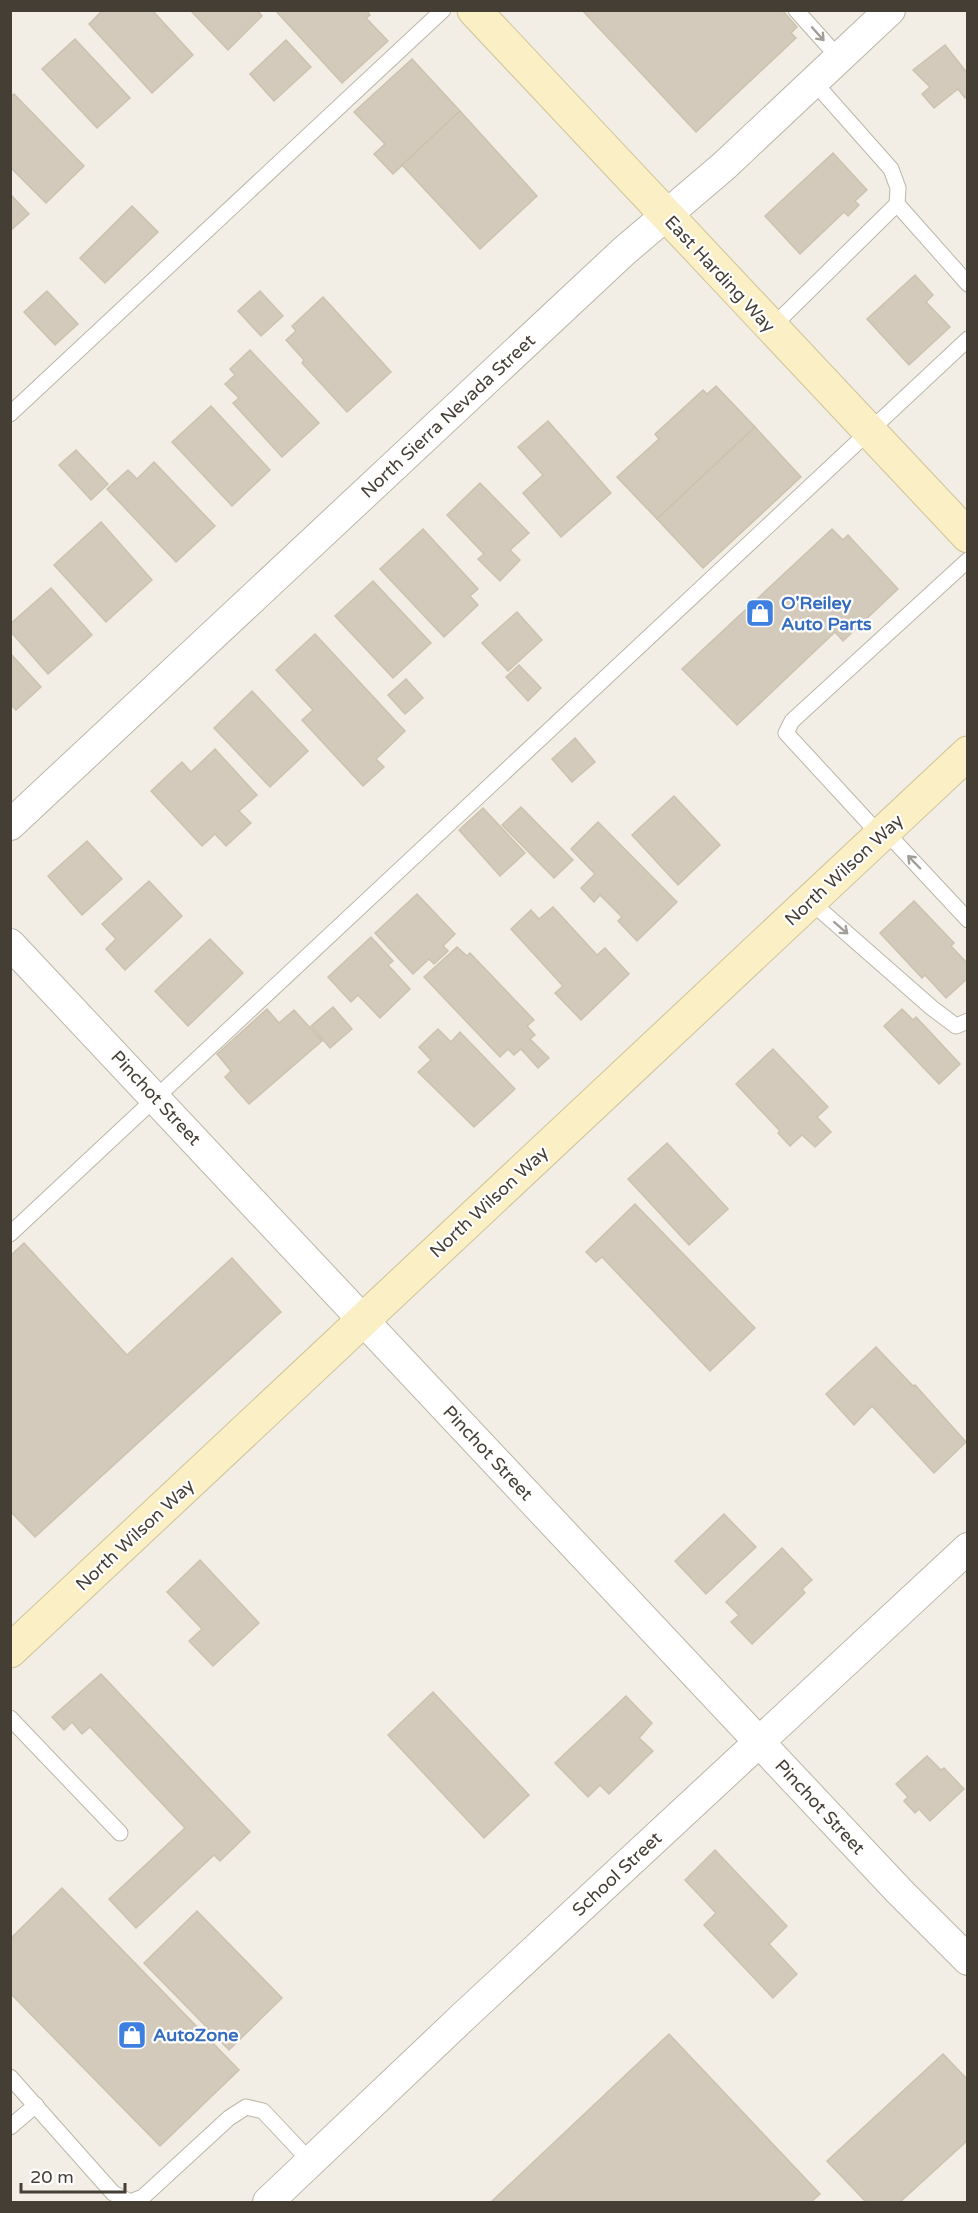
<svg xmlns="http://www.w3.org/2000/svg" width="978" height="2213" font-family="'Varela Round',sans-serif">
<rect width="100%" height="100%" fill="#f2eee5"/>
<g fill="#d3cabb" stroke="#cdc2af" stroke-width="1.5">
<polygon points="103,10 152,10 193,55 152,93 89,24"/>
<polygon points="190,10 257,10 262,16 228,50"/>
<polygon points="275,10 366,10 370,15 366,18 388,41 342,83"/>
<polygon points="582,10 782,10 797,27 791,33 796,38 696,132"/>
<polygon points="75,39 130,98 97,128 42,69"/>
<polygon points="286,40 311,67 274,101 250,74"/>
<polygon points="945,45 968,74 968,96 965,98 958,89 934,108 922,94 930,87 913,70"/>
<polygon points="412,59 460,111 393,174 374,154 385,144 354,112"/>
<polygon points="14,94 84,166 46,203 10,167 10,97"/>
<polygon points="460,111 537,196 480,249 402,165"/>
<polygon points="833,153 867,190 855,201 859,205 848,216 844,212 800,254 765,216"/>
<polygon points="10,194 29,214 10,231"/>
<polygon points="132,206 158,232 105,283 80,258"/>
<polygon points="915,275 933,295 926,302 950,327 909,365 867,319"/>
<polygon points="47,291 78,324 55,345 24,312"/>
<polygon points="260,291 283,316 261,336 238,311"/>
<polygon points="323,297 391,372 347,412 302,363 304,360 286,340 296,331 292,326"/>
<polygon points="250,350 319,423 282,457 233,403 239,398 225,384 235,375 230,369"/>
<polygon points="716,386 755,427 657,519 617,477 659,439 655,434 703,390 707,394"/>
<polygon points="211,406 270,470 232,506 172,442"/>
<polygon points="548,421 611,493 561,537 523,493 543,475 518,447"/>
<polygon points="755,427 801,477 703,568 657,519"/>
<polygon points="76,450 108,484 91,500 59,465"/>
<polygon points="154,462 215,526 176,562 107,489 128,470 137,479"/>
<polygon points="480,483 529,533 510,550 520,560 500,581 478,559 484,554 447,515"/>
<polygon points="101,522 152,580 106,622 54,565"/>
<polygon points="423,529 478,589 470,596 478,605 444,637 380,569"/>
<polygon points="832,529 843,540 848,535 898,589 843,641 835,632 737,725 682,669"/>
<polygon points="373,581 431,643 393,678 335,616"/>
<polygon points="51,588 92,635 48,674 10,631 10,624"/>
<polygon points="517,612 542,640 508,671 482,643"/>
<polygon points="315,634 405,731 376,759 384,767 363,786 302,720 313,710 276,670"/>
<polygon points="10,653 41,687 16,710 10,704"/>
<polygon points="519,665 541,688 528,701 506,677"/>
<polygon points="406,679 423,698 405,714 388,695"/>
<polygon points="252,691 308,751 270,787 214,728"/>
<polygon points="575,738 595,762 572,782 552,759"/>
<polygon points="215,749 257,795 239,811 251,823 226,846 215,834 202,846 151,791 182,762 191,772"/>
<polygon points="674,796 720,845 678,885 632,835"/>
<polygon points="521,807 573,860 554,878 502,825"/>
<polygon points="483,808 525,853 500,876 459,830"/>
<polygon points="598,822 677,902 637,941 618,921 622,917 600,895 594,902 581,888 595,874 571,849"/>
<polygon points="87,841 122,879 82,915 48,876"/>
<polygon points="149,881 182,916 125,970 106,949 116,939 102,924"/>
<polygon points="417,894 455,934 443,946 448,951 434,964 429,959 413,974 375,933"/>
<polygon points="914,901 954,943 951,946 968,964 968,978 946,998 925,975 922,978 880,933"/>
<polygon points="553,907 597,955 605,948 629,974 581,1020 555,993 563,986 511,929 531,910 539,919"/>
<polygon points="371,937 393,961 388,965 410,989 380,1018 358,995 351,1002 328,977"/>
<polygon points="210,939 243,973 188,1026 155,991"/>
<polygon points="457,947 467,956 470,953 534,1020 527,1026 535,1035 530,1039 549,1058 538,1068 521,1049 514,1055 508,1049 500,1057 424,977"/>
<polygon points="333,1007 352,1029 330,1048 311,1026"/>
<polygon points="267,1009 279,1023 294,1010 322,1041 249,1104 225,1077 231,1071 217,1054"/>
<polygon points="902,1009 913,1020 916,1017 960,1064 939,1084 884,1026"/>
<polygon points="438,1029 451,1042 460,1032 515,1089 474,1127 418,1072 431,1060 419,1047"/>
<polygon points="773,1049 828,1107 817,1117 831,1132 815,1147 802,1135 790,1146 778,1133 780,1131 736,1084"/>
<polygon points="667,1143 728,1209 689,1245 628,1179"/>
<polygon points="635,1204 755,1328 710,1371 602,1257 596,1262 586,1252"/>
<polygon points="24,1243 127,1355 232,1258 281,1312 35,1537 10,1511 10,1256"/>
<polygon points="876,1347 913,1386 915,1385 966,1442 934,1473 872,1406 854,1425 826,1394"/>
<polygon points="724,1514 756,1547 706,1594 675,1561"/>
<polygon points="782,1548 812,1580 802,1589 805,1593 752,1644 731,1622 739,1615 726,1602"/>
<polygon points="200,1560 259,1623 213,1666 189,1641 202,1629 167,1592"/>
<polygon points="101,1674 250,1832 220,1861 214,1855 136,1928 109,1899 185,1828 90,1727 82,1734 72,1722 64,1730 52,1717"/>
<polygon points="433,1692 529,1795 484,1838 388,1735"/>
<polygon points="626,1696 652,1723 639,1738 653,1751 609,1794 600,1785 588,1797 555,1763"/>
<polygon points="927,1756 941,1770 944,1768 964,1789 930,1821 919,1809 915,1813 904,1801 908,1797 896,1784"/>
<polygon points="715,1850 787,1926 769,1944 797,1974 773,1998 704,1925 716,1913 685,1880"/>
<polygon points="62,1888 239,2070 160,2146 10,1993 10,1939"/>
<polygon points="197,1911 282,1998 229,2050 144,1963"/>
<polygon points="669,2034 820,2194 811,2202 491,2202"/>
<polygon points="943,2054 968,2080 968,2140 900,2202 866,2202 827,2161"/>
</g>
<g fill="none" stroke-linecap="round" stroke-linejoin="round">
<g stroke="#bcb6a9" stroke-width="17">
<g id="lane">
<polyline points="796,10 839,58"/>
<polyline points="897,204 968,284"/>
<polyline points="771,328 897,204 898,188 891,169 814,82"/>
<polyline points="10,414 443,10"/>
<polyline points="885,831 968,920"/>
<polyline points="880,835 786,733 792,721 968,560"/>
<polyline points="810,901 932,1008 956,1026 968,1021"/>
<polyline points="10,1234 968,339"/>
<polyline points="10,1718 120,1833"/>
<polyline points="10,2077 113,2193 130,2202 143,2197 229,2118 246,2107 263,2111 311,2162"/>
<polyline points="10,2127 36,2105"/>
</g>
</g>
<g stroke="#bcb6a9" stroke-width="32">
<g id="street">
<polyline points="10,825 623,252 724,166 890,10"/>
<polyline points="10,944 899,1891 968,1960"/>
<polyline points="268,2202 465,2015 968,1548"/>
</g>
</g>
<g stroke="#cfc297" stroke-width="35">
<g id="secondary">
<polyline points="474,10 968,536"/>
<polyline points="10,1651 968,753"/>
</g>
</g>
<use href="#lane" stroke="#fff" stroke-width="15"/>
<use href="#street" stroke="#fff" stroke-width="30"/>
<use href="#secondary" stroke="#fbefc6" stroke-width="33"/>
</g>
<defs><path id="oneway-shaft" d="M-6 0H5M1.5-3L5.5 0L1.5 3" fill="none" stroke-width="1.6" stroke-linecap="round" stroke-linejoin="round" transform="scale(1.5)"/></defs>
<g stroke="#a29e9a">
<use href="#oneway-shaft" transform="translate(818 34) rotate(48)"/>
<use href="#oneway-shaft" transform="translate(914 862) rotate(-134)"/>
<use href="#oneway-shaft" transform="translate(841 928) rotate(41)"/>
</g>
<defs>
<g id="shop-square" transform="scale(1.5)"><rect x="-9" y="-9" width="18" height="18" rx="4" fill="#3f7fe0" stroke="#fff"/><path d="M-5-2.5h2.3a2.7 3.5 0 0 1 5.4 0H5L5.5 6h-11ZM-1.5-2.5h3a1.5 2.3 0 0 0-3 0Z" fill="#fff"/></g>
</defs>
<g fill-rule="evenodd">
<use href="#shop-square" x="760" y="613"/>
<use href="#shop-square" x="132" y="2035"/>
</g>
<g text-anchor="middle" stroke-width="4.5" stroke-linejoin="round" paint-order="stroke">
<g font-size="18" fill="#443e35" stroke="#fff">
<text transform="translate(720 274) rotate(47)" y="6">East Harding Way</text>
<text transform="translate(448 416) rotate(-43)" y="6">North Sierra Nevada Street</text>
<text transform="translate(844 870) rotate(-43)" y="6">North Wilson Way</text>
<text transform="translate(156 1098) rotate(47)" y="6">Pinchot Street</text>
<text transform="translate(489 1202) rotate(-43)" y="6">North Wilson Way</text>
<text transform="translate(488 1453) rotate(47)" y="6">Pinchot Street</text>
<text transform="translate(135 1535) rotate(-43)" y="6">North Wilson Way</text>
<text transform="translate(820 1807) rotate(47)" y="6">Pinchot Street</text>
<text transform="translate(617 1874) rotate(-43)" y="6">School Street</text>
</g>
<g font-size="18" font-weight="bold" fill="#366cbe" stroke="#fff" text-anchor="start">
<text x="781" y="609">O'Reiley<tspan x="781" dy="21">Auto Parts</tspan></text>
<text x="153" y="2041">AutoZone</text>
</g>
</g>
<rect width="978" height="2213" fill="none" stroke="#443e35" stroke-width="24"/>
<path d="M21 2183v9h104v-9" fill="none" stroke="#443e35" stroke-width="3"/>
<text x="30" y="2183" font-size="18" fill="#443e35" stroke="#ffffff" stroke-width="4.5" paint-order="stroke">20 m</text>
</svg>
